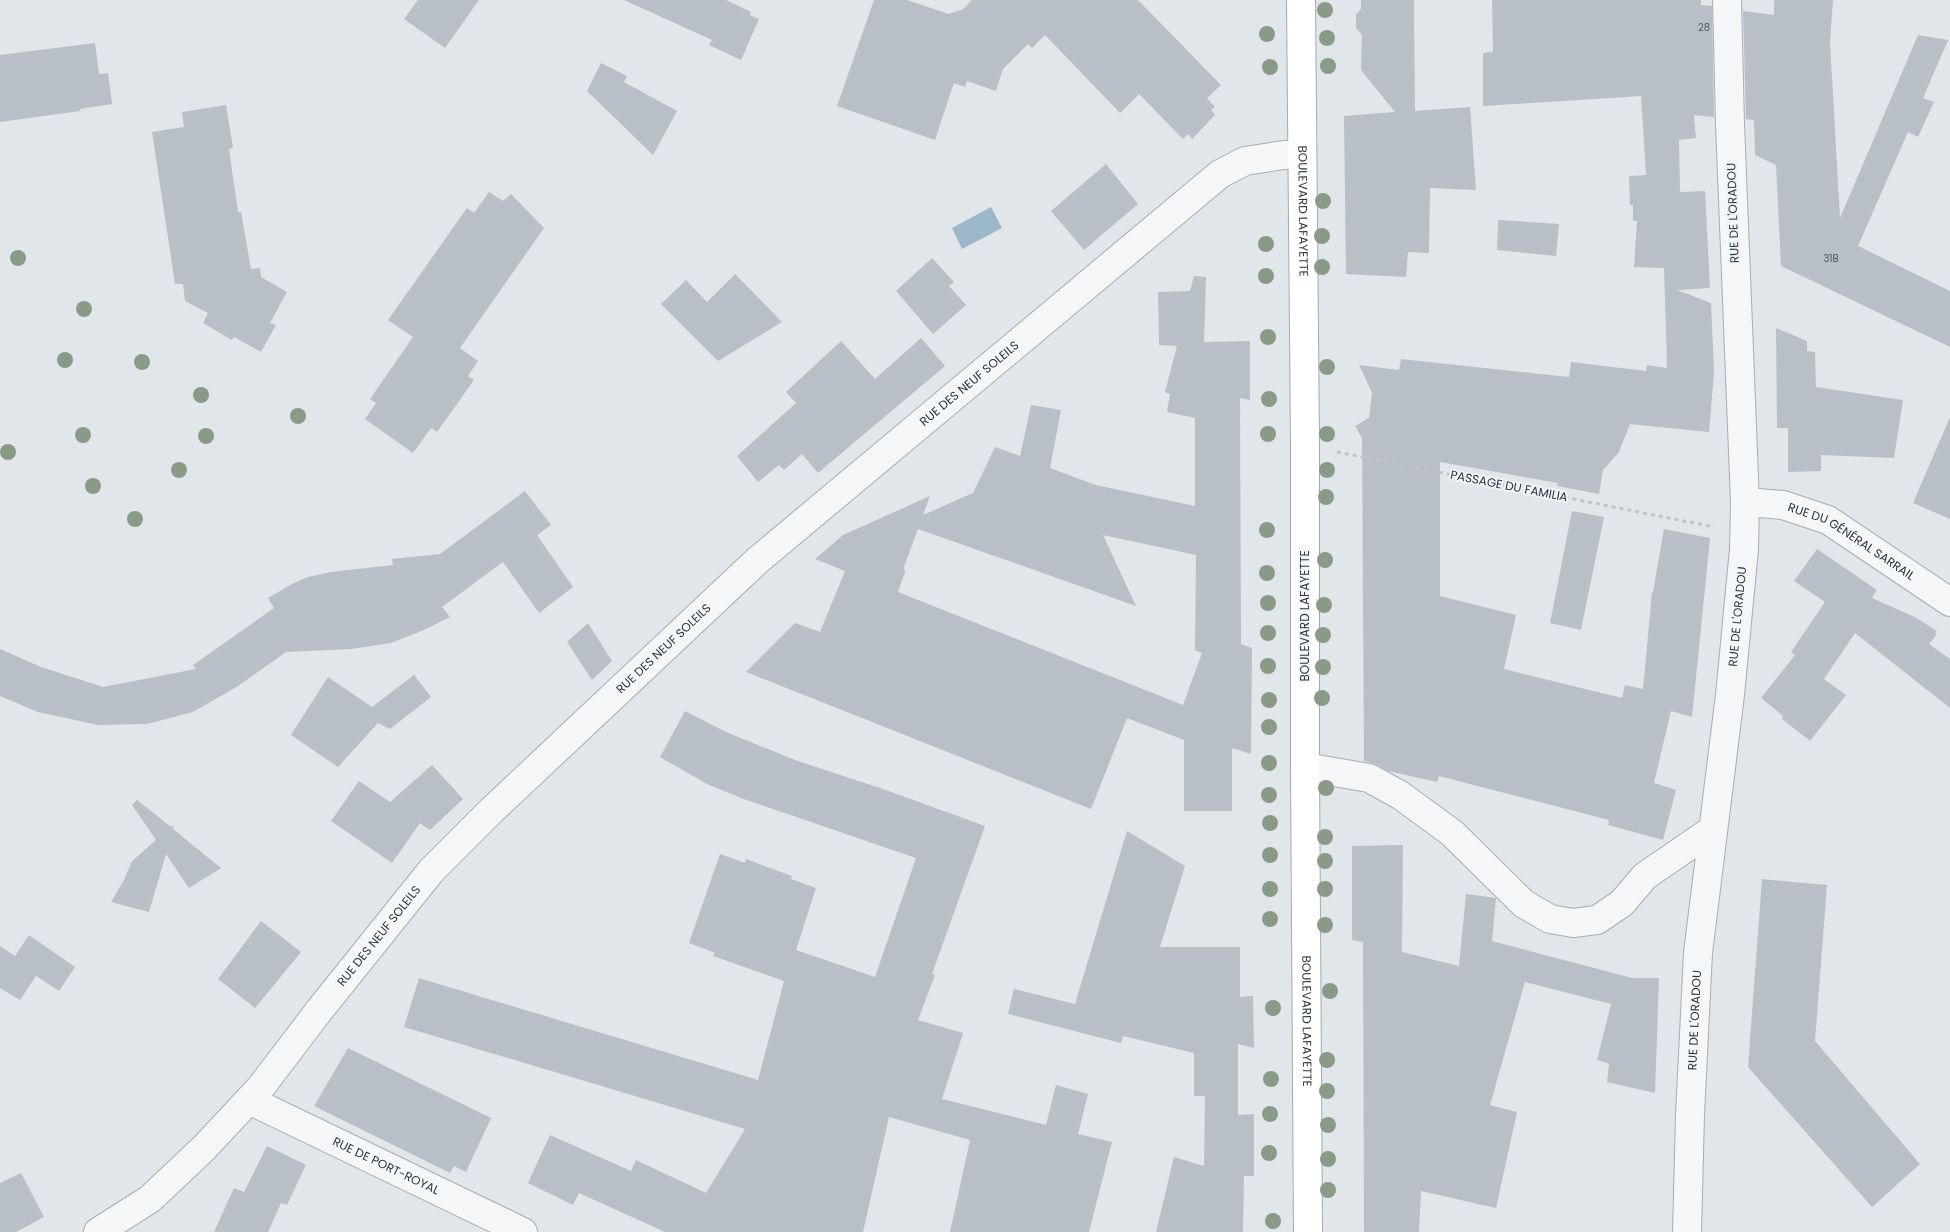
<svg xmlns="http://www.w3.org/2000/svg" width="1950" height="1232" font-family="Poppins,sans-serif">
<rect width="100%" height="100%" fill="#e1e6ea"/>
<polygon fill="#9cb7ca" points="991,207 1002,228 962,249 952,228"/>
<g fill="#b8bfc7" fill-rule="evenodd">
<polygon points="418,0 479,0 445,48 404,19"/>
<polygon points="624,0 726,0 751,12 750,15 759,19 741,60 709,45 712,40"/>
<polygon points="874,0 907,0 949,14 963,9 972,0 1138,0 1221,85 1207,98 1215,107 1211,110 1215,115 1192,139 1188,134 1183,139 1139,94 1120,113 1045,35 1032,48 1028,44 1003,69 996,91 967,81 965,87 954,83 935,140 837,106"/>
<polygon points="1361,0 1414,0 1415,111 1470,107 1476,190 1430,188 1429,253 1408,252 1406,277 1346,274 1344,116 1395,112 1361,70 1362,35 1356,28 1356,14 1361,9"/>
<polygon points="1492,0 1701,0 1701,5 1712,6 1714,117 1694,115 1696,138 1679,140 1680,192 1705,191 1710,288 1677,290 1711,303 1714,373 1709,432 1630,424 1619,452 1603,470 1599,494 1557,486 1558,483 1440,462 1440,596 1516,615 1504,669 1622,698 1625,685 1643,689 1652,592 1653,592 1664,529 1710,538 1692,717 1671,711 1654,783 1676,790 1663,840 1608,825 1609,820 1439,776 1437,782 1388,771 1376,764 1364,761 1362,438 1355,426 1369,418 1372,393 1359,365 1399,370 1401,359 1569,377 1571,362 1646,371 1647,365 1667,368 1664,268 1634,267 1637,221 1633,221 1633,205 1630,205 1629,176 1646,175 1641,96 1483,106 1483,53 1493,52"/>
<polygon points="1774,0 1833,0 1830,42 1840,218 1918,35 1948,40 1923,98 1934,102 1918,137 1908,132 1858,246 1950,291 1950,347 1781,266 1776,165 1755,155 1754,120 1746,119 1743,11 1774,15"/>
<polygon points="95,43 99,74 108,73 112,104 80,109 80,111 0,122 0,55"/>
<polygon points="601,63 627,76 624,82 677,111 653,155 587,91"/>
<polygon points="226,105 233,148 229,149 238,212 241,212 251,269 260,268 261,277 287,292 270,323 276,325 261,352 234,337 232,340 203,323 208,313 185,301 183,284 175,284 152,132 184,127 182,112"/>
<polygon points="1106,164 1138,204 1084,250 1051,211"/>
<polygon points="489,192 503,201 511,194 544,228 460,348 478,361 468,376 474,380 437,432 431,428 413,453 365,419 376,403 370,399 413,337 388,320 467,208 474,213"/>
<polygon points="1498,220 1559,224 1556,256 1497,250"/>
<polygon points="932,258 954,282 949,286 966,305 933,334 896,291"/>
<polygon points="735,274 782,322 718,361 661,304 686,280 707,302"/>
<path d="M1194 276 1206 277 1204 342 1250 341V400L1240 398 1241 644 1252 648 1251 754 1232 748V811H1184V740L1127 718 1091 809 746 672 795 623 820 632 845 571 815 559 843 535 930 496 923 515 973 493 995 447 1020 456 1031 405 1061 410 1050 468 1096 485 1195 506V418L1167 412 1170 394 1165 392 1177 346 1159 345 1158 292 1190 291ZM918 529 1136 606 1103 535 1196 555 1195 650 1202 653 1183 705 898 592 905 572 904 567Z"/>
<polygon points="1776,328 1807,341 1807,351 1815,352 1816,387 1903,400 1894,458 1821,455 1821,471 1788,472 1788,428 1777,428"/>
<polygon points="921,338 945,366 818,473 802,454 784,470 779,465 758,482 737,456 796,403 786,392 841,341 875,379"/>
<polygon points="1950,417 1950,519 1913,503"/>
<polygon points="525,491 551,525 537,535 573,587 539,613 503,562 442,607 450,617 424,630 391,643 351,649 286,652 238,686 193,712 147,724 98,725 38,712 0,696 0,649 41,667 103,687 196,669 193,665 274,608 268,598 292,584 308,577 331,572 393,565 392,559 440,554"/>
<polygon points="1572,511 1604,517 1581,630 1550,623"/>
<polygon points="1817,549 1877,590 1872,598 1915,617 1937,631 1935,633 1937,634 1929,644 1950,659 1950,708 1855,633 1824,679 1846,695 1810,741 1782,719 1783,716 1761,698 1795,655 1791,652 1825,602 1794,581"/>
<polygon points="588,623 612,661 592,680 567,642"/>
<polygon points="414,675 431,697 390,729 378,723 338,767 291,735 328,677 372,707"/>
<polygon points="685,711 726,732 795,760 883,789 985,826 932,974 935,975 918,1020 963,1033 942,1099 1046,1125 1056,1085 1088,1094 1078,1134 1112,1142 1089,1232 950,1232 970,1140 889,1117 863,1232 665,1232 579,1193 573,1205 528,1183 550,1135 631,1171 636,1160 706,1193 745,1129 404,1027 419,978 758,1080 784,981 713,956 715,953 689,943 720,854 745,863 746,859 792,876 791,879 816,888 796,950 875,977 916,858 741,798 707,784 660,757"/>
<polygon points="432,765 463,799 430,830 420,823 392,863 331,821 359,781 390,802"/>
<polygon points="137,800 171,827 174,825 173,829 221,868 189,888 166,854 149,912 111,902 124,880 132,861 156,840 132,805"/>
<polygon points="1127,831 1185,866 1160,947 1240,947 1240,997 1253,996 1254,1048 1238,1044 1238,1115 1254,1114 1254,1176 1244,1176 1243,1232 1156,1232 1174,1157 1204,1166 1205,1096 1194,1096 1194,1053 1123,1036 1121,1043 1008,1014 1014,989 1075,1004"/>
<polygon points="1403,845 1402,952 1459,966 1466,894 1496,898 1492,941 1632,978 1659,978 1655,1093 1607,1082 1609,1064 1597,1060 1611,1004 1525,982 1490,1105 1517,1112 1496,1208 1421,1191 1419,1232 1364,1232 1363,942 1352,940 1352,846"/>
<polygon points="1762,879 1827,885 1815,1041 1920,1164 1872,1207 1748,1067"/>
<polygon points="261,921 301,952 255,1008 218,979"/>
<polygon points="29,935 75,967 59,991 36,976 20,1000 0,988 0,946 15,956"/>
<polygon points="348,1048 491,1118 466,1172 454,1166 450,1173 314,1106"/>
<polygon points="267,1146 306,1165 287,1205 281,1203 268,1232 214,1232 234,1188 244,1192"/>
<polygon points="21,1173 44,1217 16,1232 0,1232 0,1183"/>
</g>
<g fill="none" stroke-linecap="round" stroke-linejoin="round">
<g stroke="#a6adb4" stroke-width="30">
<g id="minor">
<path id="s1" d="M1745 502 1783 505 1828 520 1950 602"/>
<polyline points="1305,767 1369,778 1400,795 1452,833 1524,904 1550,919 1573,923 1597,920 1622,903 1645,876 1712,830"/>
<path id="s2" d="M249 1100 523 1232"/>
<path id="s3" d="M98 1232 150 1199 204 1148 261 1087 318 1012 431 871 491 811 758 560 1220 174 1245 161 1284 155 1302 154"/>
<path id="s4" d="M1687 1232 1690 1115 1698 953 1730 695 1744 549 1745 502 1730 124 1727 0"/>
</g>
</g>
<g stroke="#a0abb6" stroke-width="30">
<g id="primary">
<path id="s5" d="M1301 0 1305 444V767L1308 1232"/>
</g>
</g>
<polyline stroke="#bfc4c9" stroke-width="3" stroke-dasharray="4 4" stroke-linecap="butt" points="1337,452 1714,527"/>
<use href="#minor" stroke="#f4f6f8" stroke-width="28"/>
<use href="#primary" stroke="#fff" stroke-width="28"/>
</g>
<g fill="#899b87">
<circle cx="1325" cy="10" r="8"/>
<circle cx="1267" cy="34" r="8"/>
<circle cx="1327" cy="38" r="8"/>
<circle cx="1328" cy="66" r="8"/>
<circle cx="1270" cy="67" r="8"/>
<circle cx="1323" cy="201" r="8"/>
<circle cx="1322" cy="236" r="8"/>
<circle cx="1266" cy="244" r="8"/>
<circle cx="18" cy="258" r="8"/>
<circle cx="1322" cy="267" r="8"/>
<circle cx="1266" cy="276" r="8"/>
<circle cx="84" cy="309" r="8"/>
<circle cx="1268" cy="337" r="8"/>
<circle cx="65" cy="360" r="8"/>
<circle cx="142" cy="362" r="8"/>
<circle cx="1327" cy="367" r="8"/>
<circle cx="201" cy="395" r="8"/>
<circle cx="1269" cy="399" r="8"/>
<circle cx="298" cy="416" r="8"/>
<circle cx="1268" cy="434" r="8"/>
<circle cx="1327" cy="434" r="8"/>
<circle cx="83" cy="435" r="8"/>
<circle cx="206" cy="436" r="8"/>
<circle cx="8" cy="452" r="8"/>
<circle cx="179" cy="470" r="8"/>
<circle cx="1327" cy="470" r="8"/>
<circle cx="93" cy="486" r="8"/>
<circle cx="1326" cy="497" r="8"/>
<circle cx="135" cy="519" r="8"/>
<circle cx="1267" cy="530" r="8"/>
<circle cx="1325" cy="560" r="8"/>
<circle cx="1267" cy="573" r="8"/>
<circle cx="1268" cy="603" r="8"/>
<circle cx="1324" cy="605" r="8"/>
<circle cx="1268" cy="633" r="8"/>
<circle cx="1323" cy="635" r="8"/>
<circle cx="1268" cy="666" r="8"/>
<circle cx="1323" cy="667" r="8"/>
<circle cx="1322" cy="698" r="8"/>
<circle cx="1269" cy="700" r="8"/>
<circle cx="1269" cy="727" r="8"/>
<circle cx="1269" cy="763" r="8"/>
<circle cx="1326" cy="788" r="8"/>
<circle cx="1269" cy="795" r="8"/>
<circle cx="1270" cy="823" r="8"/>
<circle cx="1325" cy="837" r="8"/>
<circle cx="1270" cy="855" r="8"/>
<circle cx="1325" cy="861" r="8"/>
<circle cx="1270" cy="889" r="8"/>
<circle cx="1325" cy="889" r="8"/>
<circle cx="1270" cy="919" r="8"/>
<circle cx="1325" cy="925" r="8"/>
<circle cx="1330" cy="991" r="8"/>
<circle cx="1273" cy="1008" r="8"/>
<circle cx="1327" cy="1060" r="8"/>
<circle cx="1271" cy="1079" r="8"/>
<circle cx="1327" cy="1091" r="8"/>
<circle cx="1270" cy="1114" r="8"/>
<circle cx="1328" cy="1125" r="8"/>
<circle cx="1269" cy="1153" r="8"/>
<circle cx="1328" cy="1159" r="8"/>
<circle cx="1328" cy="1190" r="8"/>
<circle cx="1273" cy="1221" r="8"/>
</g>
<g text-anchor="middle" stroke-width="4" stroke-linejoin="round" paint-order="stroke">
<g font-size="10" fill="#4d5863">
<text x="1704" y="31">28</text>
<text x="1831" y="262">31B</text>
</g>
<g font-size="12" fill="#293542" stroke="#f1f4f7">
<text dy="4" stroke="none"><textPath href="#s5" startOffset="211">BOULEVARD LAFAYETTE</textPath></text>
<text transform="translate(1733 213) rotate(-92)" y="4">RUE DE L'ORADOU</text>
<text dy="4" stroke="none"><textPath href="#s3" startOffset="1221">RUE DES NEUF SOLEILS</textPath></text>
<text transform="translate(1509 486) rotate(11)" y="4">PASSAGE DU FAMILIA</text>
<text dy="4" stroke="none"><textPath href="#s1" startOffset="116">RUE DU GÉNÉRAL SARRAIL</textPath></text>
<text transform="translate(1305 616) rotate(-90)" y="4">BOULEVARD LAFAYETTE</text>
<text dy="4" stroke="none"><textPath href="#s4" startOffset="618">RUE DE L'ORADOU</textPath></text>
<text dy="4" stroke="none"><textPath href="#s3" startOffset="816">RUE DES NEUF SOLEILS</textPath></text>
<text dy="4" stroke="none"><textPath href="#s3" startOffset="411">RUE DES NEUF SOLEILS</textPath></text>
<text dy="4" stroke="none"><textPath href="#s4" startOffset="212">RUE DE L'ORADOU</textPath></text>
<text dy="4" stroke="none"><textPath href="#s5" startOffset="1021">BOULEVARD LAFAYETTE</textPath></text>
<text dy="4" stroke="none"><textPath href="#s2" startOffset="152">RUE DE PORT-ROYAL</textPath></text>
</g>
</g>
</svg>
